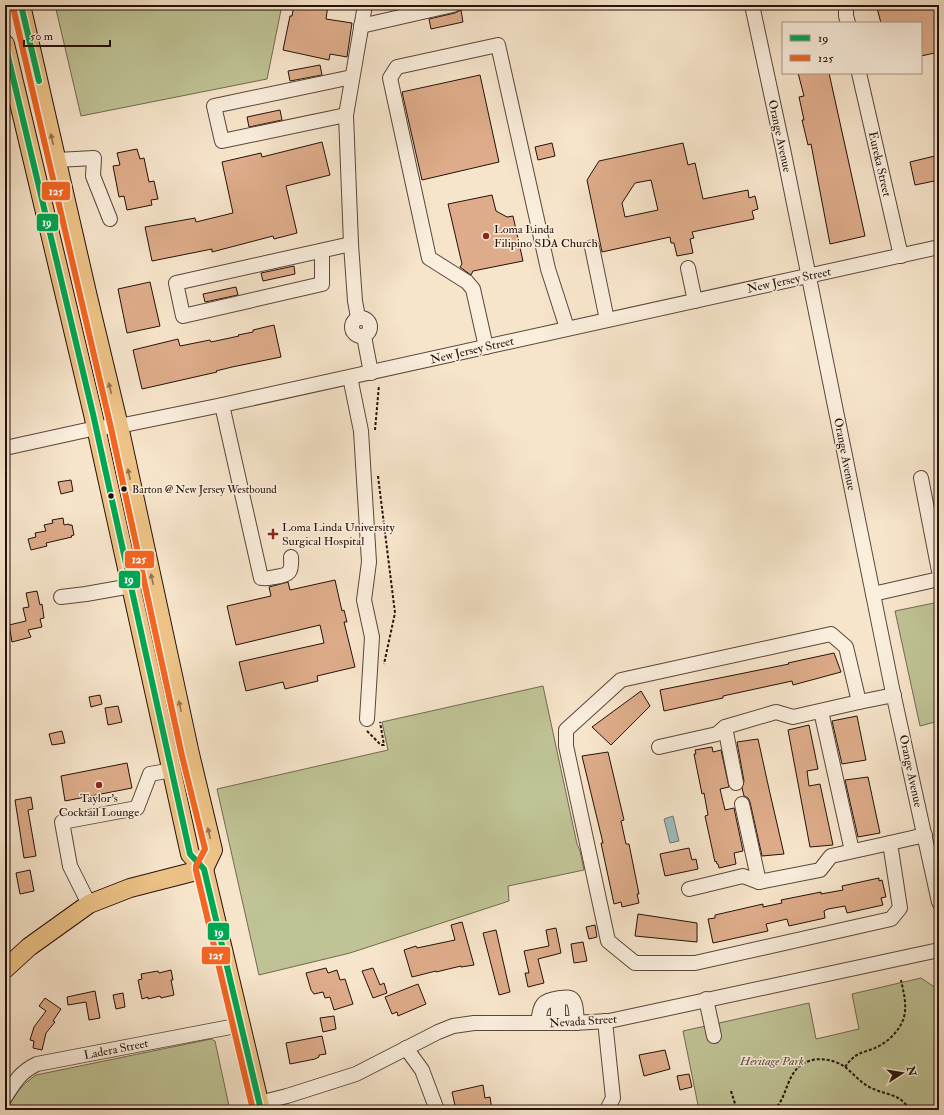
<svg xmlns="http://www.w3.org/2000/svg" width="944" height="1115" font-family="'IM FELL Double Pica',serif">
<rect width="100%" height="100%" fill="#f7e5cb"/>
<filter id="stains"><feTurbulence type="fractalNoise" baseFrequency=".005" numOctaves="4"/><feColorMatrix values="0 0 0 0 .2 0 0 0 0 .09 0 0 0 0 .02 0 0 0 .5 -.17"/></filter>
<radialGradient id="worn" r=".72"><stop offset=".6" stop-color="#630" stop-opacity="0"/><stop offset="1" stop-color="#630" stop-opacity=".3"/></radialGradient>
<g fill="#bfc395" stroke="#726a50">
<polygon points="55,5 282,5 267,79 81,116"/>
<polygon points="939,602 939,721 920,726 895,611"/>
<polygon points="543,686 577,844 580,851 584,870 508,886 509,901 350,953 259,975 217,789 388,750 382,722"/>
<polygon points="921,978 936,988 939,1001 939,1110 699,1110 683,1031 809,1003 816,1039 859,1029 852,994"/>
<path d="M211 1039 215 1041 229 1106 214 1110H7C16 1093 20 1086 36 1075Z"/>
</g>
<polygon fill="#9fbdbf" stroke="#6e7877" points="673,816 679,841 670,843 664,819"/>
<g fill="#deac8a" stroke="#25110a" fill-rule="evenodd">
<polygon points="294,5 328,5 326,19 352,23 347,57 330,54 329,60 283,50 290,16 292,16"/>
<polygon points="889,5 912,5 913,9 928,5 939,5 939,52 921,56 921,23 881,23 877,8"/>
<polygon points="461,10 463,22 431,29 429,19 455,13"/>
<polygon points="320,65 322,75 290,81 288,71"/>
<polygon points="798,73 829,73 865,236 830,244 811,144 808,145 802,120 804,120 799,97 804,96"/>
<polygon points="480,75 499,162 422,180 402,92"/>
<polygon points="280,110 282,120 249,127 247,117"/>
<polygon points="322,142 330,175 286,186 297,233 274,239 273,236 212,252 212,249 152,261 145,227 195,218 196,222 233,213 222,162 261,153 262,157"/>
<polygon points="552,143 555,156 538,160 535,147"/>
<path d="M683 143 688 165 695 163 703 199 748 190 749 198 755 196 758 209 752 211 754 219 692 232 694 238 690 239 693 253 677 256 674 243H671L670 237 602 252 587 180 599 161ZM651 180 658 210 625 217 622 203 635 183Z"/>
<polygon points="137,149 140,159 144,158 149,182 154,181 158,199 151,200 152,205 127,210 124,196 119,197 113,166 120,165 117,153"/>
<polygon points="939,155 939,180 915,185 910,162"/>
<polygon points="492,195 496,211 507,217 513,216 523,261 473,271 471,275 460,267 462,264 448,204"/>
<polygon points="294,266 295,274 263,281 261,273"/>
<polygon points="150,282 160,326 127,333 118,289"/>
<polygon points="236,287 238,295 205,302 203,294"/>
<polygon points="274,325 281,357 232,367 216,371 217,372 142,389 133,350 178,339 180,346 210,340 211,342 239,336 238,335 253,332 253,330"/>
<polygon points="71,480 73,491 61,494 58,482"/>
<polygon points="63,518 64,525 69,524 69,525 72,525 74,535 71,536 72,537 46,543 47,546 31,550 28,539 36,537 35,533 46,531 44,525 53,523 52,520"/>
<polygon points="335,580 342,611 344,610 347,622 344,622 355,667 317,676 318,681 285,689 283,682 246,691 239,662 324,643 320,625 236,645 227,606 271,596 269,587 288,582 290,590"/>
<polygon points="37,591 40,605 42,604 44,618 40,619 42,627 28,630 31,637 12,642 9,625 26,621 23,608 29,607 26,593"/>
<polygon points="834,653 841,672 793,685 792,681 723,696 723,698 664,711 660,690 789,664 788,663"/>
<polygon points="641,691 650,706 611,745 592,727"/>
<polygon points="100,695 102,704 91,707 89,697"/>
<polygon points="118,706 122,722 108,725 105,708"/>
<polygon points="857,716 866,760 842,764 832,721"/>
<polygon points="809,725 818,769 807,771 809,786 820,784 833,845 810,847 788,730"/>
<polygon points="62,731 65,743 52,745 49,734"/>
<polygon points="758,739 769,789 784,854 762,856 750,802 748,798 744,796 742,788 744,781 737,742"/>
<polygon points="712,747 713,752 721,750 729,787 720,789 725,810 734,808 743,851 734,853 736,864 719,868 718,864 717,864 716,861 715,862 705,816 708,815 704,793 702,794 694,754 696,754 695,750"/>
<polygon points="608,752 624,820 621,821 626,844 629,844 639,894 637,894 639,903 622,907 621,902 614,904 601,843 603,843 582,756"/>
<polygon points="127,763 132,788 65,801 61,776"/>
<polygon points="868,777 880,833 858,837 845,780"/>
<polygon points="31,797 33,809 28,810 36,856 24,858 15,800"/>
<polygon points="689,848 692,860 696,859 698,869 665,876 660,854"/>
<polygon points="30,870 34,891 20,894 16,873"/>
<polygon points="879,878 879,881 882,880 886,897 881,898 883,905 847,913 845,906 828,909 824,911 825,918 789,926 787,919 766,924 768,931 713,943 708,919 715,918 715,915 763,904 763,907 782,903 781,900 821,892 821,894 843,890 842,886"/>
<polygon points="638,914 697,923 697,942 635,936"/>
<polygon points="462,922 474,965 461,967 461,966 436,972 436,971 412,977 404,950 416,946 417,948 455,940 451,925"/>
<polygon points="595,925 597,937 589,939 586,927"/>
<polygon points="556,928 561,953 538,959 544,983 528,987 525,973 529,973 524,951 549,946 546,930"/>
<polygon points="496,930 510,992 499,995 483,933"/>
<polygon points="583,942 587,961 574,963 571,944"/>
<polygon points="326,968 328,973 337,970 340,980 345,979 353,1004 334,1010 330,997 325,998 323,992 314,994 311,990 306,973"/>
<polygon points="373,968 380,985 384,983 387,993 373,998 362,971"/>
<polygon points="171,970 173,980 171,980 174,995 161,998 160,996 148,999 148,997 142,999 138,980 142,979 141,974 158,971 159,973"/>
<polygon points="418,984 426,1004 398,1016 397,1012 392,1014 385,997"/>
<polygon points="95,991 100,1018 89,1020 86,1002 68,1005 67,997"/>
<polygon points="123,993 125,1007 116,1009 113,995"/>
<polygon points="45,998 61,1009 53,1021 55,1022 46,1033 42,1050 33,1048 34,1041 30,1040 34,1027 46,1011 39,1006"/>
<polygon points="334,1016 336,1029 323,1032 320,1018"/>
<polygon points="322,1036 326,1054 319,1055 319,1057 315,1059 290,1064 286,1043"/>
<polygon points="665,1050 670,1069 644,1076 639,1055"/>
<polygon points="689,1074 692,1087 680,1090 677,1076"/>
<polygon points="483,1085 485,1098 490,1097 492,1110 471,1110 471,1108 456,1110 452,1092"/>
</g>
<g fill="none" stroke-linecap="round" stroke-linejoin="round">
<g stroke="#5a463a" stroke-width="16">
<g id="minor">
<polyline points="752,5 783,149 892,688 939,902"/>
<polyline points="846,5 846,16 848,23"/>
<polyline points="361,26 453,5"/>
<polyline points="859,73 901,256"/>
<polyline points="346,115 222,141 214,106 352,77"/>
<polyline points="57,160 94,158 93,176 110,219"/>
<polyline points="592,247 607,320"/>
<polyline points="322,251 322,284 183,316 176,283 351,244"/>
<polyline points="688,268 695,301"/>
<polyline points="358,317 355,301 351,244 346,115 365,5"/>
<circle cx="361" cy="327" r="9"/>
<polyline points="364,336 371,373"/>
<polyline points="486,347 473,289 467,282 429,258 390,78 397,67 498,45 548,269 567,328"/>
<polyline points="350,377 361,431 369,562 364,600 372,637 367,719"/>
<path d="M222 405 261 578C266 579 270 578 275 577 290 575 292 572 291 557"/>
<polyline points="5,448 96,428 119,426 222,405 939,247"/>
<polyline points="921,478 939,571"/>
<polyline points="873,594 939,579"/>
<polyline points="61,597 86,594 131,586"/>
<polyline points="894,695 859,702 846,647 831,634 621,680 566,730 566,746 608,941 635,963 695,963 891,919 900,908 890,843 925,835"/>
<polyline points="821,711 852,851"/>
<polyline points="725,727 736,783"/>
<polyline points="659,747 717,734 725,727 776,712 793,717 859,702"/>
<polyline points="742,804 759,882"/>
<polyline points="689,889 743,876 759,882 820,870 831,856 890,843"/>
<polyline points="89,904 70,866 62,822 137,808 150,774 172,770"/>
<polyline points="706,999 714,1036"/>
<polyline points="605,1021 613,1098 607,1110"/>
<path d="M538 1023C541 1005 540 1001 560 998 564 998 569 996 572 999 577 1004 576 1016 577 1023"/>
<polyline points="558,1023 558,999"/>
<polyline points="406,1048 422,1070 437,1110"/>
<path d="M5 1097C15 1082 20 1072 37 1064L241 1025"/>
<polyline points="259,1103 287,1096 356,1074 438,1032 453,1026 474,1023 572,1023 609,1021 939,950"/>
</g>
</g>
<g stroke="#25110a" stroke-width="20">
<g id="major">
<polyline points="21,5 88,297 119,426 190,754 213,850 204,869"/>
<polyline points="5,44 93,414 190,854 204,869 261,1110"/>
<polyline points="5,969 29,947 89,904 130,888 204,869"/>
</g>
</g>
<g stroke="#25110a" stroke-width="2" stroke-dasharray="3 2" stroke-linecap="butt">
<polyline points="375,430 379,385"/>
<polyline points="378,476 395,613 384,664"/>
<polyline points="367,731 381,745 384,745 380,722"/>
<path d="M845 1067C856 1052 860 1054 875 1048 889 1042 904 1027 905 1011 906 1000 903 990 901 980"/>
<polyline points="731,1091 737,1110"/>
<path d="M774 1110C787 1098 786 1076 801 1065 814 1056 832 1058 845 1067 852 1072 858 1080 866 1085 876 1092 890 1093 900 1099 904 1102 908 1107 911 1110"/>
</g>
<use href="#minor" stroke="#faeedd" stroke-width="14"/>
<use href="#major" stroke="#ecc286" stroke-width="18"/>
<g stroke="#faeedd" stroke-width="9">
<g id="bus-1">
<polyline points="21,5 39,81"/>
<polyline points="5,44 93,414 190,854 204,869 261,1110"/>
</g>
</g>
<g stroke="#faeedd" stroke-width="9">
<polyline id="bus-2" points="13,7 111,428 182,756 205,849 196,866 196,870 253,1110"/>
</g>
<use href="#bus-1" stroke="#00a651" stroke-width="6"/>
<use href="#bus-2" stroke="#f26522" stroke-width="6"/>
</g>
<defs><path id="oneway-solid" d="M-6-.8H1V-3.2L6.5 0L1 3.2V.8H-6Z"/></defs>
<g fill="#92724e">
<use href="#oneway-solid" transform="translate(52 139) rotate(-103)"/>
<use href="#oneway-solid" transform="translate(110 388) rotate(-104)"/>
<use href="#oneway-solid" transform="translate(129 474) rotate(-102)"/>
<use href="#oneway-solid" transform="translate(152 579) rotate(-103)"/>
<use href="#oneway-solid" transform="translate(180 706) rotate(-102)"/>
<use href="#oneway-solid" transform="translate(209 833) rotate(-103)"/>
</g>
<g fill="#8f2418" stroke="#faeedd" stroke-width="1.5">
<circle cx="486" cy="236" r="4"/>
<path d="M271 528h4v4h4v4h-4v4h-4v-4h-4v-4h4z"/>
<circle cx="99" cy="785" r="4"/>
</g>
<g fill="#25110a" stroke="#faeedd" stroke-width="1.5">
<circle cx="124" cy="489" r="3.5"/>
<circle cx="111" cy="496" r="3.5"/>
</g>
<g text-anchor="middle" stroke-width="3" stroke-linejoin="round" paint-order="stroke">
<g font-size="11" fill="#25110a" stroke="#faeedd" text-anchor="start">
<text x="132" y="493">Barton @ New Jersey Westbound</text>
</g>
<g font-size="12" fill="#25110a" stroke="#faeedd">
<text transform="translate(780 136) rotate(78)" y="4">Orange Avenue</text>
<text transform="translate(880 164) rotate(77)" y="4">Eureka Street</text>
<text transform="translate(789 280) rotate(-12)" y="4">New Jersey Street</text>
<text transform="translate(472 350) rotate(-13)" y="4">New Jersey Street</text>
<text transform="translate(845 454) rotate(79)" y="4">Orange Avenue</text>
<text transform="translate(911 771) rotate(78)" y="4">Orange Avenue</text>
<text transform="translate(583 1021) rotate(-4)" y="4">Nevada Street</text>
<text transform="translate(116 1049) rotate(-11)" y="4">Ladera Street</text>
</g>
<g font-size="12" fill="#25110a" stroke="#faeedd" text-anchor="start">
<text x="494" y="233">Loma Linda<tspan x="494" dy="14">Filipino SDA Church</tspan></text>
<text x="282" y="531">Loma Linda University<tspan x="282" dy="14">Surgical Hospital</tspan></text>
<text x="99" y="802" text-anchor="middle">Taylor's<tspan x="99" dy="14">Cocktail Lounge</tspan></text>
</g>
<g font-size="12" font-style="italic" fill="#5b4f3b" stroke="#faeedd">
<text x="772" y="1065">Heritage Park</text>
</g>
</g>
<g stroke="#faeedd" stroke-width="1.5">
<rect x="41" y="181" width="30" height="20" rx="4" fill="#f26522"/>
<rect x="36" y="213" width="23" height="19" rx="4" fill="#00a651"/>
<rect x="124" y="550" width="31" height="19" rx="4" fill="#f26522"/>
<rect x="118" y="570" width="23" height="19" rx="4" fill="#00a651"/>
<rect x="207" y="922" width="23" height="19" rx="4" fill="#00a651"/>
<rect x="201" y="946" width="30" height="19" rx="4" fill="#f26522"/>
</g>
<g font-size="11" text-anchor="middle" font-weight="bold" fill="#fff">
<text x="56" y="195">125</text>
<text x="47" y="226">19</text>
<text x="139" y="563">125</text>
<text x="129" y="583">19</text>
<text x="219" y="936">19</text>
<text x="216" y="959">125</text>
</g>
<rect width="944" height="1115" fill="none" stroke="#f7e5cb" stroke-width="20"/>
<rect x="6" y="6" width="932" height="1103" fill="none" stroke="#25110a" stroke-width="2"/>
<rect x="10" y="10" width="924" height="1095" fill="none" stroke="#25110a"/>
<rect x="782" y="22" width="140" height="52" fill="#faeedd" stroke="#a59689"/>
<rect x="790" y="35" width="20" height="6" fill="#00a651" stroke="#a59689"/>
<text x="818" y="42" font-size="12" fill="#25110a">19</text>
<rect x="790" y="55" width="20" height="6" fill="#f26522" stroke="#a59689"/>
<text x="818" y="62" font-size="12" fill="#25110a">125</text>
<g transform="translate(902 1073) rotate(78)" stroke="#faeedd" stroke-width="3" paint-order="stroke">
<path d="M0-3L7 15L0 10L-7 15Z" fill="#25110a"/>
<text y="-6" font-size="11" font-weight="bold" text-anchor="middle" fill="#25110a">N</text>
</g>
<path d="M24 40v6h86v-6" fill="none" stroke="#25110a" stroke-width="2"/>
<text x="30" y="40" font-size="12" fill="#25110a" stroke="#faeedd" stroke-width="3" paint-order="stroke">50 m</text>
<rect width="100%" height="100%" filter="url(#stains)"/>
<rect width="100%" height="100%" fill="url(#worn)"/>
</svg>
